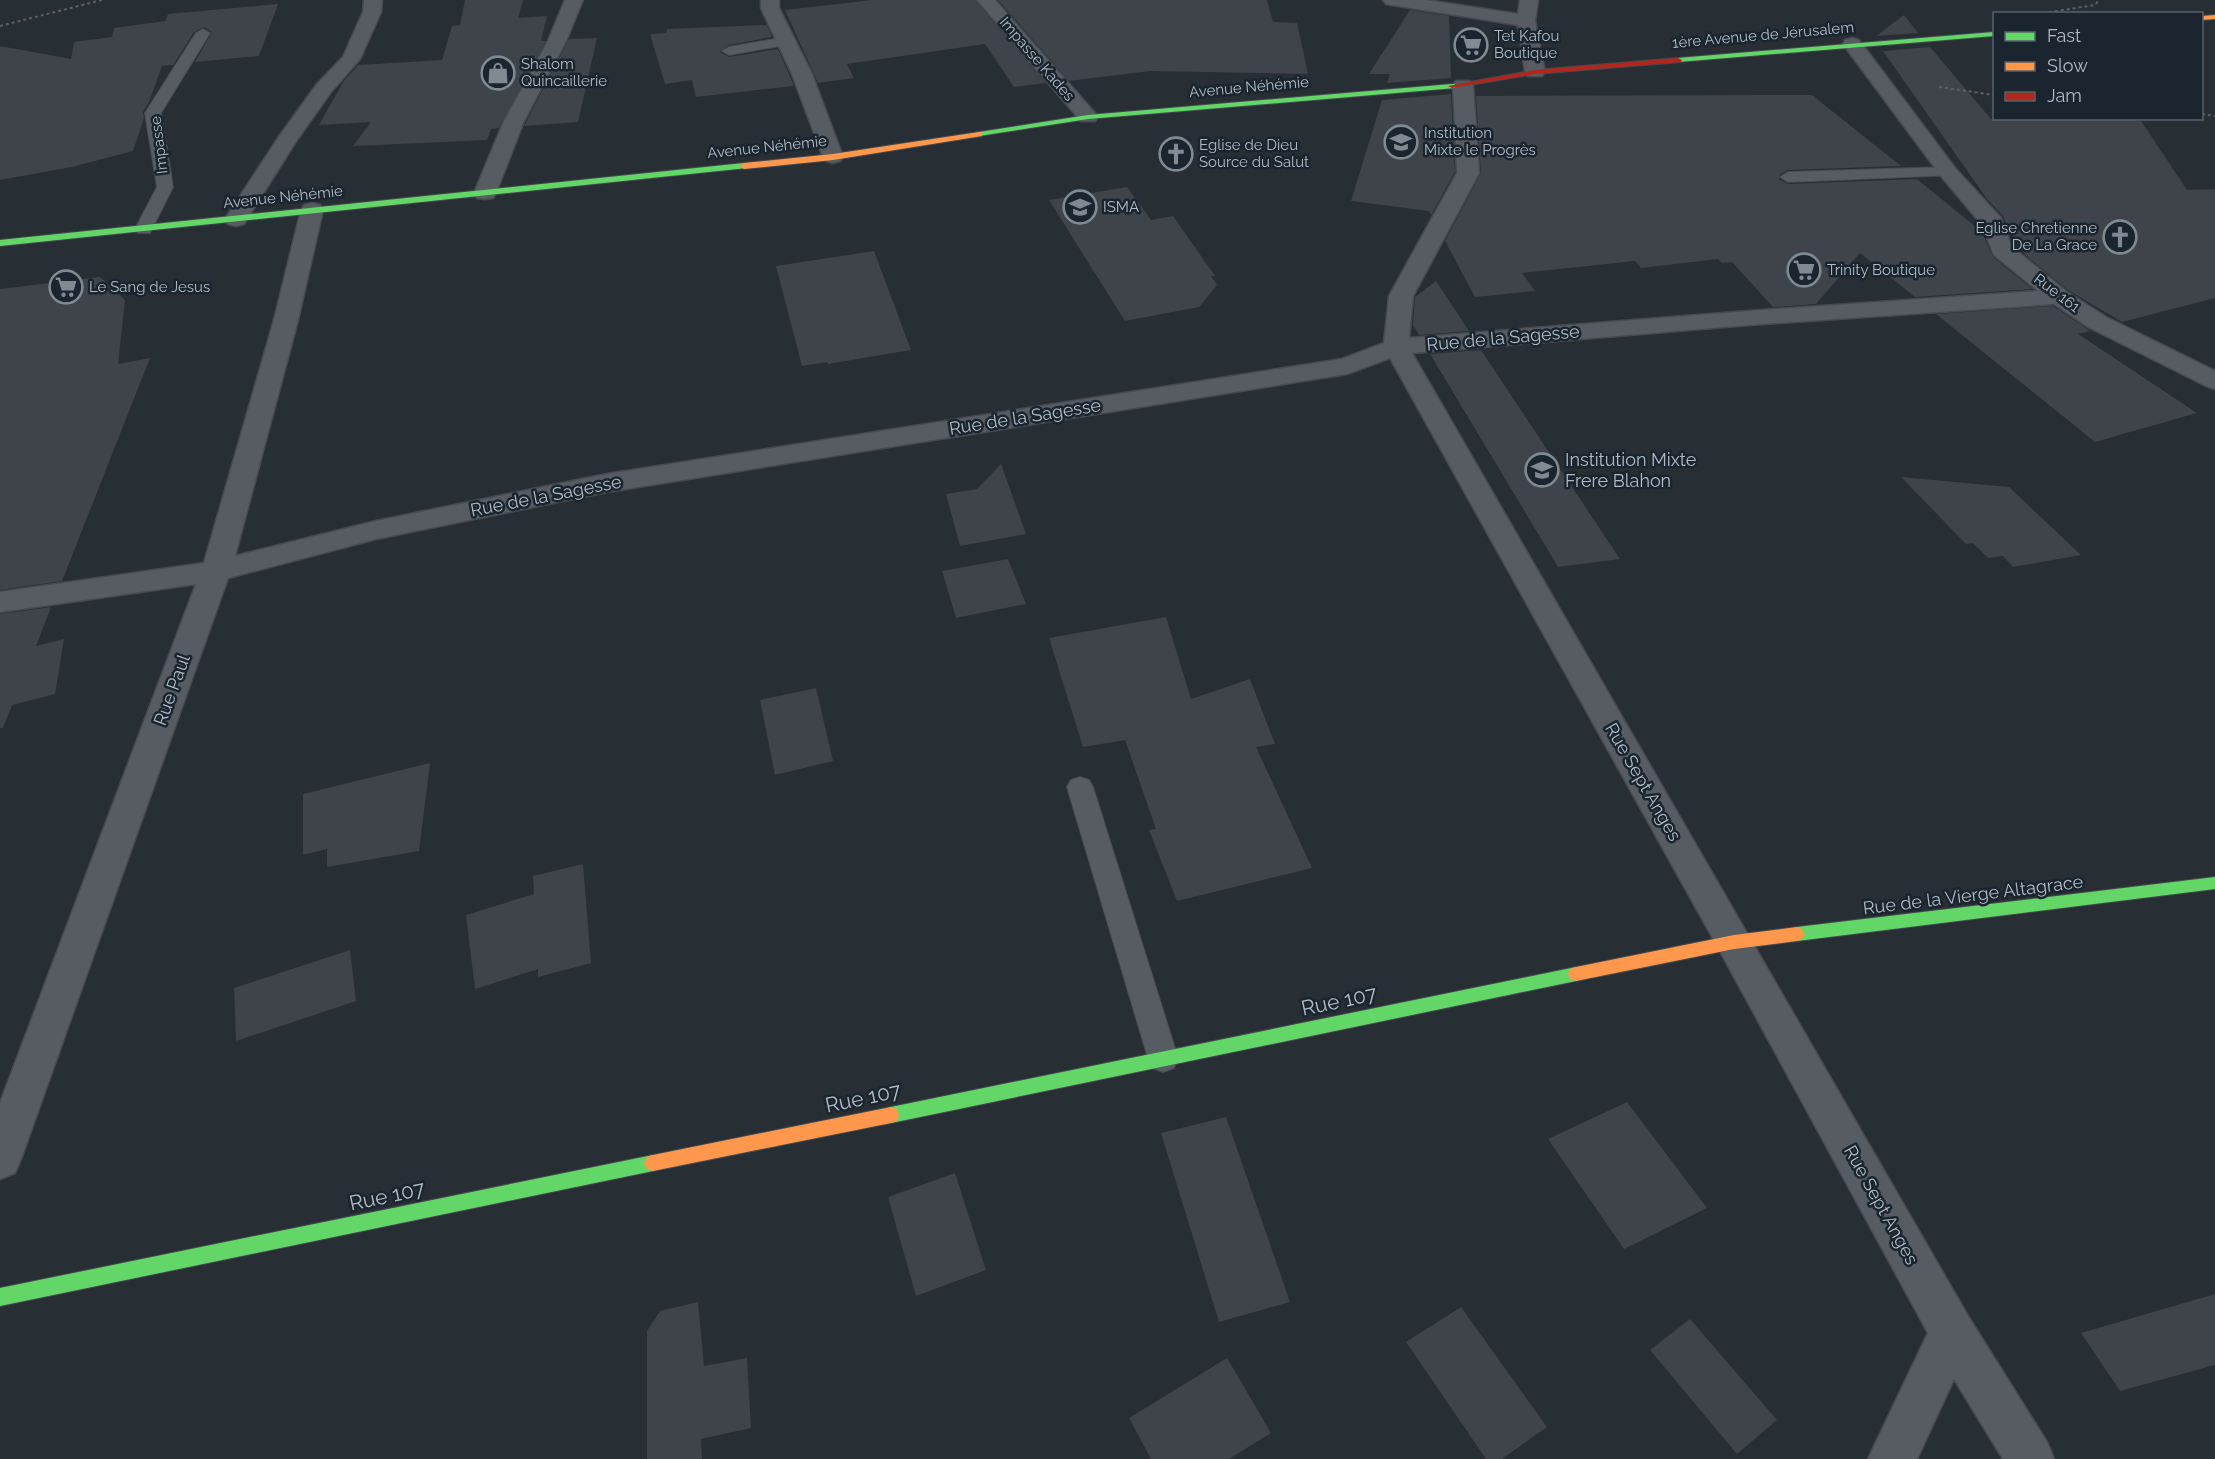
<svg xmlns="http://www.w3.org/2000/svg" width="2215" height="1459" font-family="Raleway,sans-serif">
<rect width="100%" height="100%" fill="#272e34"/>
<g fill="#3e4449">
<polygon points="465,0 523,0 518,18 547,16 541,41 546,41 499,128 491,129 487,140 353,146 371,122 319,125 343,82 358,65 442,60 452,26 460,25"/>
<polygon points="872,0 975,0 1046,83 1014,87 985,44 847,64 854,78 818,83 785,10"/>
<polygon points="998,0 1267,0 1273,22 1297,23 1308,74 1150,71 1069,81"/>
<polygon points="278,4 259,56 195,62 212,32 204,27 194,32 173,65 162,66 149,102 143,112 144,118 133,151 72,167 0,180 0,46 71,59 74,42 112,37 114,28 165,21 168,14"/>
<polygon points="1410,10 1449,16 1451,78 1387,83 1390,74 1369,74"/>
<polygon points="1904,15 1918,33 1876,36"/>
<polygon points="767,25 772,37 729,45 720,52 729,57 778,49 794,86 696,97 692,80 665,84 650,34 666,33 667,29"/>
<polygon points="597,38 578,122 524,126 569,39"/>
<polygon points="1930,47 1991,119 2139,118 2187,190 2215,189 2215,298 2122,322 2068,290 2026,256 2008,229 2003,216 1987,199 1883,51"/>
<polygon points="1451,94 1455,172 1431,215 1429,211 1351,201 1382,100"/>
<polygon points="1812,95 1901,166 1788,170 1779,175 1779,179 1788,184 1917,179 1982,232 1993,257 2032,289 1915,297 1860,253 1816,304 1773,307 1732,262 1722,263 1718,259 1641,268 1635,261 1522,273 1535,291 1475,297 1445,241 1481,173 1476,96"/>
<polygon points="1127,187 1151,220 1173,216 1215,276 1211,276 1217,285 1199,307 1125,321 1049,200"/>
<polygon points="874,251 911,350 828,364 827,362 802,366 776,266"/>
<polygon points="100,277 125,300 118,364 150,358 62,581 0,590 0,289"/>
<polygon points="1436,281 1469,331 1419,335 1413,325 1415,297"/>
<polygon points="2053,306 2090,331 2078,334 2197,413 2095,442 1936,314"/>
<polygon points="1481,350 1620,559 1558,567 1430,354"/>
<polygon points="1001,464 1026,534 960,546 946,494 977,489"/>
<polygon points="1901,477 2009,487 2081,555 2013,567 2003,556 1988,558 1973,543 1966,544"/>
<polygon points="1008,559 1026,604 956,618 942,571"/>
<polygon points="51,607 36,646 64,639 55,694 12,705 3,728 0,728 0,614"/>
<polygon points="1166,617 1191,699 1250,679 1275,744 1256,747 1312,868 1177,901 1149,830 1156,829 1125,740 1083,747 1049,638"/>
<polygon points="816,688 833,761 775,775 760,700"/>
<polygon points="430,763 419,851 327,867 327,849 303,855 303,794"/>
<polygon points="583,864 591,963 538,977 538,969 475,989 466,915 534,894 533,876"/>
<polygon points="350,950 356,1001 236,1041 234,988"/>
<polygon points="1627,1102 1707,1208 1624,1249 1548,1139"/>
<polygon points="1226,1117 1290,1302 1219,1322 1161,1133"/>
<polygon points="955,1173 986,1270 916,1296 888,1197"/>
<polygon points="2215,1294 2215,1365 2120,1391 2081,1333"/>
<polygon points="698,1302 704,1366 747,1358 751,1428 701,1439 702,1459 647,1459 647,1331 660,1311"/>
<polygon points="1461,1307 1547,1427 1502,1459 1486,1459 1406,1342"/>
<polygon points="1690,1319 1777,1420 1737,1454 1650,1350"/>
<polygon points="1227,1358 1271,1433 1229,1459 1151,1459 1129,1418"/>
</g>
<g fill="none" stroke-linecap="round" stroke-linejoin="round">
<g stroke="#454a4f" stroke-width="2">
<g id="lane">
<polygon points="203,29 210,33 161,113 173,187 150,233 138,233 135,229 157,187 145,113 196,33"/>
<polygon points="786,37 791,38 793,41 791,44 729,55 722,51 729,47"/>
<polygon points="1948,167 1954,169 1956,172 1954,175 1788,182 1780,177 1788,172"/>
<polygon points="1080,777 1089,780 1093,787 1178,1058 1174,1068 1163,1072 1152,1068 1148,1058 1067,787 1071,780"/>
</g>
</g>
<g stroke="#454a4f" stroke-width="3">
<g id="street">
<polygon points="364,0 382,0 381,12 360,59 331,92 295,143 244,224 236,226 228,224 225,219 278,138 317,84 343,57 363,12"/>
<polygon points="565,0 583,0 566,41 524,121 496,193 493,198 485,199 477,198 474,193 504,121 548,41"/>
<polygon points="761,0 779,0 779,8 812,74 843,157 840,161 833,163 826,161 823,157 792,74 761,8"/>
<polygon points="977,0 995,0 1095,113 1098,117 1095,121 1081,121"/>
<polygon points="1383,0 1426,0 1518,14 1520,0 1538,0 1535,21 1545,72 1542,76 1528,76 1525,72 1518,25 1392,5 1386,4"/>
<polygon points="1852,38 1859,40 1955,168 2001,218 2012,247 2067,292 2106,317 2215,371 2215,389 2206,386 2088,327 2054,304 1749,325 1412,353 1968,1316 2047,1442 2054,1459 2003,1459 1954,1379 1917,1459 1868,1459 1928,1333 1721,953 1390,358 1347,374 607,492 376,539 228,578 21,1159 15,1173 0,1179 0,1103 196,584 0,612 0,592 204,563 274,320 301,210 304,205 312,203 320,205 323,210 298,320 235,556 376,521 607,474 1342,359 1384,343 1389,296 1457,173 1453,85 1456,81 1470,81 1473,85 1479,173 1413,296 1409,338 1749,311 2038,291 1994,255 1982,225 1941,176 1843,44 1845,40"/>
</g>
</g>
<g stroke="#454a4f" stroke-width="2">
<g id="fast">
<polygon points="1994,32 1994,36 1678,62 1674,60 1678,58"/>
<polygon points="1452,84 1455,84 1455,88 1088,119 979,136 975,134 979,132 1088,115"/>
<polygon points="744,163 748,166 747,168 0,246 0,240"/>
<polygon points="2215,877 2215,889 1797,941 1792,939 1789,934 1792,929 1797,927"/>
<polygon points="1576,967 1582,969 1584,974 1582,979 1576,981 891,1123 885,1121 883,1115 885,1109 891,1107"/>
<polygon points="653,1155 659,1157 662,1163 659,1169 653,1171 0,1306 0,1288"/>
</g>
</g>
<g stroke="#454a4f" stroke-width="2">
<g id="slow">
<polygon points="2215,15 2215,19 2202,20 2202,16"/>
<polygon points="979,132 982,132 982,136 833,160 744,169 740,166 744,163 833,154"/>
<polygon points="1797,927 1802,929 1805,934 1802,939 1797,941 1734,949 1576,981 1570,979 1568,974 1570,969 1576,967 1734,935"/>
<polygon points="891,1107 897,1109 899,1115 897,1121 891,1123 653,1171 647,1169 644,1163 647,1157 653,1155"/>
</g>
</g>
<g stroke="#454a4f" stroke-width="2">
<polygon id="jam" points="1678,58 1682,60 1681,62 1535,74 1452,88 1448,86 1535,70"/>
</g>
<g stroke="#5a6065" stroke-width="2" stroke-dasharray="3 3" stroke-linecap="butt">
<polyline points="2037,14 2095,5 2099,0"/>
<polyline points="0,26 102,0"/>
<polyline points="1939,87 1994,95"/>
<polyline points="2202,114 2215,116"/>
</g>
<use href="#lane" fill="#575c62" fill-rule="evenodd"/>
<use href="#street" fill="#575c62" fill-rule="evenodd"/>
<use href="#fast" fill="#63d668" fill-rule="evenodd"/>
<use href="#slow" fill="#ff974d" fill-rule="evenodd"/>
<use href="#jam" fill="#b3261e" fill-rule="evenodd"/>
</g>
<defs>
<g id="supermarket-ring" transform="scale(1.725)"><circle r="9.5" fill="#1a252f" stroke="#808a93" stroke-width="1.5"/><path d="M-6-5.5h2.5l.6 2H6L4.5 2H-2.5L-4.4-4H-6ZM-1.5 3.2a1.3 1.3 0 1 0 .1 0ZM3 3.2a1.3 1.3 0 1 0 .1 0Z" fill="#808a93"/></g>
<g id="shop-ring" transform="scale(1.725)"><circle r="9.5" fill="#1a252f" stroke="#808a93" stroke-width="1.5"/><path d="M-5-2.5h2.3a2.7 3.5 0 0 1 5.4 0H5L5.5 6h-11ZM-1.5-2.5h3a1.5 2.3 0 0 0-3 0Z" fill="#808a93"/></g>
<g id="school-ring" transform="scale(1.725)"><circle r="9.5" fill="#1a252f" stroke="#808a93" stroke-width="1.5"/><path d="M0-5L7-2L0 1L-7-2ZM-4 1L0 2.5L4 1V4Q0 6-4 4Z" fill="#808a93"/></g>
<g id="church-ring" transform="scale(1.725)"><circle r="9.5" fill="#1a252f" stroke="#808a93" stroke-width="1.5"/><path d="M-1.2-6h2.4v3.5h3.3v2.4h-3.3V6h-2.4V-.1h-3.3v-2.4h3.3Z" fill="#808a93"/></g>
</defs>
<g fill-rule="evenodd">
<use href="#supermarket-ring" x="1471" y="45"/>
<use href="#shop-ring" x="498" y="73"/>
<use href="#school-ring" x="1401" y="142"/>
<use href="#church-ring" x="1176" y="154"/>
<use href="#school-ring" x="1080" y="207"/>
<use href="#church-ring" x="2120" y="237"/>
<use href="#supermarket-ring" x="1804" y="270"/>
<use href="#supermarket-ring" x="66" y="287"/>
<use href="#school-ring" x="1542" y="470"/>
</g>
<g text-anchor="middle" stroke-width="5" stroke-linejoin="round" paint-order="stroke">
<g font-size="15" fill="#b0bbc6" stroke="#1a252f">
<text transform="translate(1763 35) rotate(-5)" y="5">1ère Avenue de Jérusalem</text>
<text transform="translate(1037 59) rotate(49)" y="5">Impasse Kades</text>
<text transform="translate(1249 87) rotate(-5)" y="5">Avenue Néhémie</text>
<text transform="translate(159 145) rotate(-97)" y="5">Impasse</text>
<text transform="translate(767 147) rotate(-6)" y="5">Avenue Néhémie</text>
<text transform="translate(283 197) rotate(-6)" y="5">Avenue Néhémie</text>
<text transform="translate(2057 293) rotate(37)" y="5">Rue 161</text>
</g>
<g font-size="15" fill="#b0bbc6" stroke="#1a252f" text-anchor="start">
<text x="1494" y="41">Tet Kafou<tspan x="1494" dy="17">Boutique</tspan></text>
<text x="521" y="69">Shalom<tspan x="521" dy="17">Quincaillerie</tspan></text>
<text x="1424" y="138">Institution<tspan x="1424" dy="17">Mixte le Progrès</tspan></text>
<text x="1199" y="150">Eglise de Dieu<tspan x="1199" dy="17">Source du Salut</tspan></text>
<text x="1103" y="212">ISMA</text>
<text x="2097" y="233" text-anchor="end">Eglise Chretienne<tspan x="2097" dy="17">De La Grace</tspan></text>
<text x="1827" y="275">Trinity Boutique</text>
<text x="89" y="292">Le Sang de Jesus</text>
</g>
<g font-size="18" fill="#b0bbc6" stroke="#1a252f">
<text transform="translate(1503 338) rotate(-5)" y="6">Rue de la Sagesse</text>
<text transform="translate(1025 417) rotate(-9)" y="6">Rue de la Sagesse</text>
<text transform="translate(546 496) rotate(-11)" y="6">Rue de la Sagesse</text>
<text transform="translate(172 690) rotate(-70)" y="6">Rue Paul</text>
<text transform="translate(1643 782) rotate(60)" y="6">Rue Sept Anges</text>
<text transform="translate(1973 895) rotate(-7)" y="6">Rue de la Vierge Altagrace</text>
<text transform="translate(1881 1205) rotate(61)" y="6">Rue Sept Anges</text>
</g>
<g font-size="18" fill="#b0bbc6" stroke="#1a252f" text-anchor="start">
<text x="1565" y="466">Institution Mixte<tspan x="1565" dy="21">Frere Blahon</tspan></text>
</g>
<g font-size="21" fill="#b0bbc6" stroke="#1a252f">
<text transform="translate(1339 1001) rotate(-12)" y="7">Rue 107</text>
<text transform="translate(863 1098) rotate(-12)" y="7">Rue 107</text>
<text transform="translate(387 1196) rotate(-12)" y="7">Rue 107</text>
</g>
</g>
<rect x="1993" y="12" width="210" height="108" fill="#1a252f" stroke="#56616b" stroke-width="1.5"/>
<rect x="2005" y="32" width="30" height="9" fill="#63d668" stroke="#56616b" stroke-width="1.5"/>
<text x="2047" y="42" font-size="18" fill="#b0bbc6">Fast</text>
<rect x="2005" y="62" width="30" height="9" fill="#ff974d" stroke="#56616b" stroke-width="1.5"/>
<text x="2047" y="72" font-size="18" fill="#b0bbc6">Slow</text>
<rect x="2005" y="92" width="30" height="9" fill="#b3261e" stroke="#56616b" stroke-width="1.5"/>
<text x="2047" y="102" font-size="18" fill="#b0bbc6">Jam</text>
</svg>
